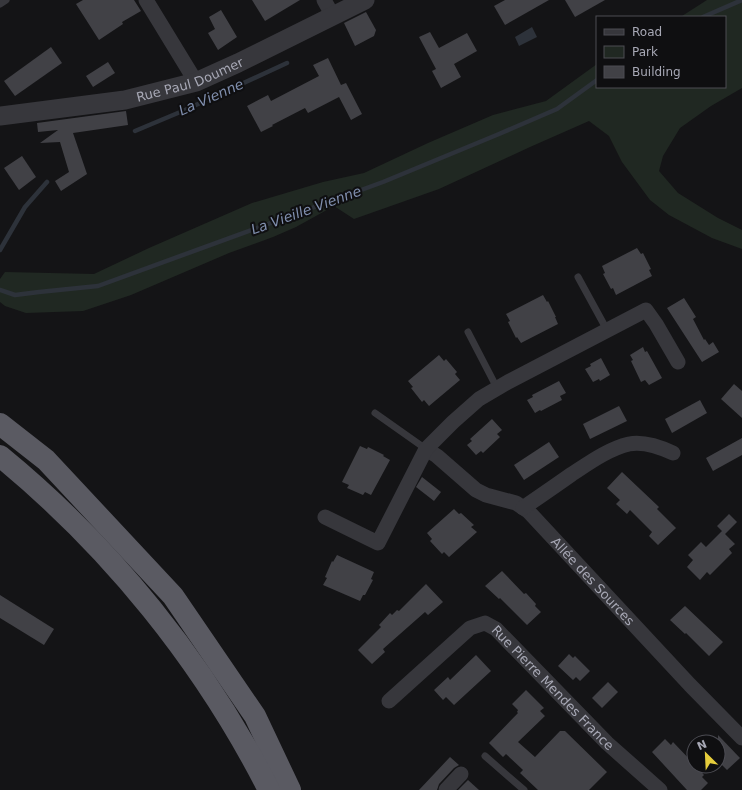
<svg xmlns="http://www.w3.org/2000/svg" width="742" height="790" font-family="'DejaVu Sans',sans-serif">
<rect width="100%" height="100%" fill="#141416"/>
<polygon fill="#202822" points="707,0 742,0 742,88 711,106 680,128 663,156 659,171 678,193 718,218 742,230 742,249 712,238 669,215 650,200 622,162 609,136 589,121 530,147 439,189 354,219 334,206 296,227 273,237 229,253 131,295 83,311 26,313 5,306 0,302 0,279 5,272 94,274 149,248 252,203 323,182 364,173 428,143 493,115 546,101 597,64 597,87 725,87 725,17 678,17 682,16"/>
<polygon fill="#2d323a" points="532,27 537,37 519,46 515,37"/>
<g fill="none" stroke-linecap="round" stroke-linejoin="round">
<g stroke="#2d323a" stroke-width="4.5">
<polyline points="703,17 742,0"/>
<polyline points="135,131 185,110 287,63"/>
<polyline points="0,250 25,207 47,182"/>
<polyline points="0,290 15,295 39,292 98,286 383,182 499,134 557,109 597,80"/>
</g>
</g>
<g fill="#414146">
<polygon points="83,0 134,0 141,11 122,22 123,24 99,40 76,4"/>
<polygon points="252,0 300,0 265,21"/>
<polygon points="505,0 549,0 505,25 494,6"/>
<polygon points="565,0 605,0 575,17"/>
<polygon points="221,10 237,37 218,50 208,33 215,29 209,17"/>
<polygon points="366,12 376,30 374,36 355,46 344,23"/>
<polygon points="430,32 439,48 467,33 477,51 454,64 461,77 441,88 432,71 436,69 419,37"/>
<polygon points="51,47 62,63 15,96 4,81"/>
<polygon points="328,58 341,85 346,83 362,114 351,120 339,97 308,113 305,108 272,125 273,126 261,132 247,106 268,95 271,101 319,76 313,65"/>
<polygon points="108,62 115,73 93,87 86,76"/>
<polygon points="126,111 128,125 73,133 87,174 61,191 55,181 69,172 60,142 40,143 58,130 38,132 37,123"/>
<polygon points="22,156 36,177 19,190 4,168"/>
<polygon points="637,248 641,254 643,253 651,269 649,270 652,276 616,295 613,288 611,289 603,274 605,273 602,266"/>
<polygon points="543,295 547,302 548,301 556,317 555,317 558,324 521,343 517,337 516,338 508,322 510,321 506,314"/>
<polygon points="684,298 696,317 693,319 704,340 705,339 709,345 713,342 719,352 702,362 667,308"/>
<polygon points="643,347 645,352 647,351 662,378 649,385 645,380 641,382 631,361 633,360 630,355"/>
<polygon points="439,355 444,361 446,359 457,372 455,374 460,380 429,406 424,400 422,402 411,388 413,387 408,381"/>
<polygon points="601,358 610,375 600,381 599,379 593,382 585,369 591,366 590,364"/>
<polygon points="559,381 566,393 560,396 562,400 541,411 540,410 535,413 527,400 533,397 532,395"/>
<polygon points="734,384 742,391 742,418 721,399"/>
<polygon points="700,400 707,413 672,433 665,419"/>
<polygon points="619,406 627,421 590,439 583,424"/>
<polygon points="492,419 502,430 497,434 500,437 483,453 481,451 476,455 467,445 472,441 470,439"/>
<polygon points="742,438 742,455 713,471 706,458"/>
<polygon points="549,442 559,457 524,480 514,465"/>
<polygon points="360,446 367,449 368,447 384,455 383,456 390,460 371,495 365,492 363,495 347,488 349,485 342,482"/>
<polygon points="622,472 659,507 657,509 676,528 658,545 649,536 652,532 630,510 627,514 616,504 620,500 607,488"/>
<polygon points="422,477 441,492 434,501 416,487"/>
<polygon points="454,509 459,514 461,513 474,525 471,527 477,532 449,557 444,552 442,554 430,541 432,539 427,533"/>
<polygon points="729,514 737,522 725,534 735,544 729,549 732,553 710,575 707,572 700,580 687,567 693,560 688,555 701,542 706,547 722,531 717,526"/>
<polygon points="337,555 374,572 371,579 373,580 365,595 363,595 360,601 323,585 327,578 325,577 332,561 333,562"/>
<polygon points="502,571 524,594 526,593 536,604 535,606 541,612 527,625 500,598 499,599 485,586"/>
<polygon points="426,584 443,602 428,615 425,612 383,649 385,652 372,664 358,650 381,627 379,625 390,613 392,615 397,610 399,611"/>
<polygon points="0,595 54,629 44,645 0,618"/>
<polygon points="685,606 723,642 709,656 686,633 685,634 670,620"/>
<polygon points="569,654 573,658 575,656 590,671 580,681 576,677 573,680 558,666"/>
<polygon points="476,655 491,671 454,705 446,697 443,700 434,690 448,677 450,680"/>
<polygon points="608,682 618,692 602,708 592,698"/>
<polygon points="526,690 544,708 540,711 545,716 518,742 535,757 560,731 565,731 607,772 589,790 538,790 520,773 523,770 506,754 503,757 489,743 518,713 517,712 518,710 512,704"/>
<polygon points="718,735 740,758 727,770 718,761"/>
<polygon points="665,739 671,745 673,742 694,764 694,766 696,766 704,775 702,777 708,783 701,790 687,790 652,752"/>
<polygon points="450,757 459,765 454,768 439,784 437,790 419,790"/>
<polygon points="468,780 479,790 458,790"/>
</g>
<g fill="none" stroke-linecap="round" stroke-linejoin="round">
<g stroke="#37373c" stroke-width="7">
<polyline points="0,4 6,0"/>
<polyline points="578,277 607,330"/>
<polyline points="468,332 497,388"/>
<polyline points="375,413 426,449"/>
<polyline points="485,756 524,790"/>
</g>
<g stroke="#37373c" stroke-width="15">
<polyline points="146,0 196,82"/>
<polyline points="324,0 333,16"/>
<path id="s1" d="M426 449 437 456 476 490 486 495 516 503 528 511 690 685 742 738"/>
<path d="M523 508C539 497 555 486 572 474 589 463 608 449 629 444 644 441 660 447 673 453"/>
<polyline points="325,517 378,543 426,449 453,422 479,399 508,382 646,310 656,324 678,362"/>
<path id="s2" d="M389 701 470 628 485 623 496 629 607 743 660 790"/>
<polyline points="446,790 461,774"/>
</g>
<path stroke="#37373c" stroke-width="19" id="s3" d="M0 116 125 100 196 82 238 63 365 0"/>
<g stroke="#5a5a62" stroke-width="22">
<polyline points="0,424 46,460 173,596 255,716 290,790"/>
<path d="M0 456C111 547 204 662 269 790"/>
</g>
</g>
<g text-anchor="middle" stroke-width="4" stroke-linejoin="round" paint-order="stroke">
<g font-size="13" fill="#a7a8b5" stroke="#0f0f11">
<text dy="5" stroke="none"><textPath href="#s3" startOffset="194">Rue Paul Doumer</textPath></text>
<text dy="5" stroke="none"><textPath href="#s1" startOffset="217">Allée des Sources</textPath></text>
<text dy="5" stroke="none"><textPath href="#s2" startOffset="219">Rue Pierre Mendes France</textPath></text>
</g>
<g font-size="14" font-style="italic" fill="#808fae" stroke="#0f0f11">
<text transform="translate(211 97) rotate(-24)" y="5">La Vienne</text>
<text transform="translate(306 210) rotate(-20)" y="5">La Vieille Vienne</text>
</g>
</g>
<rect x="596" y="16" width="130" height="72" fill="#0f0f11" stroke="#4c4c53"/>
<rect x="604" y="29" width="20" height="6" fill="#37373c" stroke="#4c4c53"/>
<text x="632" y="36" font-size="12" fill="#a7a8b5">Road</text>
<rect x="604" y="46" width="20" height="12" fill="#202822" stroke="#4c4c53"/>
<text x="632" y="56" font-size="12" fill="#a7a8b5">Park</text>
<rect x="604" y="66" width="20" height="12" fill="#414146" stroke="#4c4c53"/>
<text x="632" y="76" font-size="12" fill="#a7a8b5">Building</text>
<g transform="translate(706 754) rotate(336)"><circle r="19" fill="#0f0f11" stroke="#4c4c53"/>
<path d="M0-3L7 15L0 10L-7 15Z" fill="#e6cd3c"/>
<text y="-6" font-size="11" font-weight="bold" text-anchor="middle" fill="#a7a8b5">N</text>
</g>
</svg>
